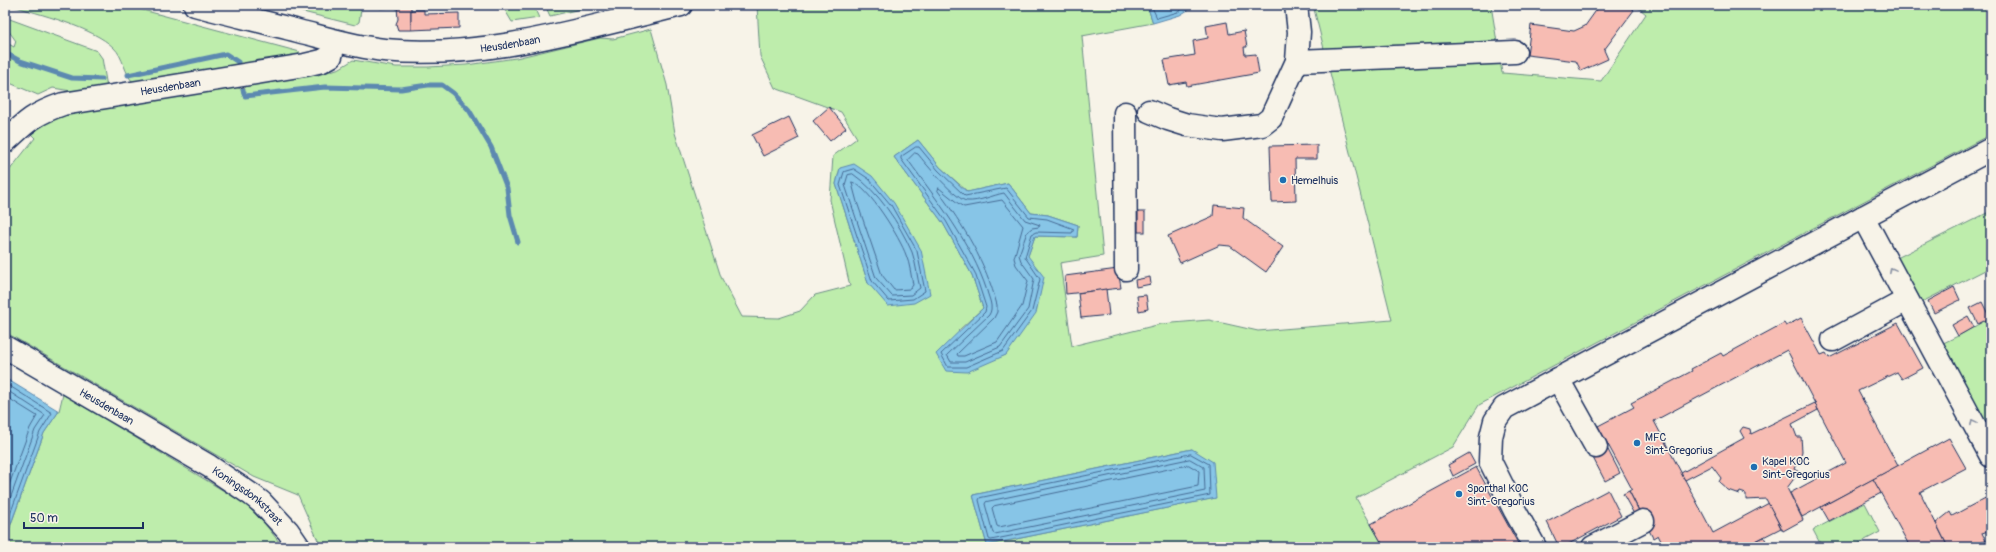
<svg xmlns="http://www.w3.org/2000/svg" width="1996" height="552" font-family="Pangolin,sans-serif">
<rect width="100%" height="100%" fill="#f7f3e8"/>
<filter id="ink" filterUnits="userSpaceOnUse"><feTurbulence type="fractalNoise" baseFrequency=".025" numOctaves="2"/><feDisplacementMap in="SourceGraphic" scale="8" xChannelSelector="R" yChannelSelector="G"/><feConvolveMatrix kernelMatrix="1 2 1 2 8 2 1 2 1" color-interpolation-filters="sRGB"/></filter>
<g filter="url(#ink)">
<g fill="#beedac" stroke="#6c8e85" fill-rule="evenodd">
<path d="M10 5H124L300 52 296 57 133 82C125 75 123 56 114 48 93 27 38 14 10 5Z"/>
<polygon points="275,5 358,5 361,10 359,22 355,25"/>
<polygon points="502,5 533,5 539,18 512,22"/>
<polygon points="545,5 598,5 550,16"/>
<path d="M757 5H1147L1153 23 1082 36 1103 256 1060 263 1072 346 1161 324 1209 320 1258 331 1392 320 1313 5H1491L1502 73 1601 81 1646 14 1635 5H1991V134L1479 405 1453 447 1356 498 1384 547H321L298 495 254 477 5 332V176L35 138 27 130 45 118 232 85 243 90 249 83 318 75 340 68 353 60 396 67H428L466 65 516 58 600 38 613 39 651 29 667 85 675 133 721 277 742 317 779 318 800 311 815 295 850 286 830 200 833 156 857 138 841 112 775 88 760 56ZM918 140 940 167 968 192 1008 183 1031 213 1048 215 1078 225 1077 237 1035 236 1028 256 1006 355 988 361 958 331 983 308 972 275 943 223 894 157ZM840 168 868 283 836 184ZM1192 449 1215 498 987 545 973 495Z"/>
<polygon points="7,18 97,51 102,58 107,87 77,92 53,88 38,95 5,81 5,42 14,47 16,41 5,26"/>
<polygon points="1991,211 1991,267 1916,305 1893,260"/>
<polygon points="1991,317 1991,447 1937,346 1958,336"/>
<polygon points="63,394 244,503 265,524 283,547 5,547 6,538 44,433 59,411"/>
<polygon points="1865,503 1880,532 1852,547 1822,547 1813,530"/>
</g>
<g fill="#87c5e7" stroke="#5c89b0">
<polygon points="1147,5 1196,5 1180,15 1153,23"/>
<polygon points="918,140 940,167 967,192 1008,183 1031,213 1048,215 1078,225 1077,237 1035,236 1028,256 1044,277 1036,313 1006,355 967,372 946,371 936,354 983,308 972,275 943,223 894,157"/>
<polygon points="854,164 872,176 894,203 921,250 930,294 914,303 888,306 868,283 836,184 840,168"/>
<polygon points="5,378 59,411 44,433 5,540"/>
<polygon points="1192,449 1213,462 1216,498 987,545 973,495"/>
</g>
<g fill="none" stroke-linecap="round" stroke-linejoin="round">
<g stroke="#466b95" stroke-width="1">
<polyline points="1151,5 1157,18 1178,12 1188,5"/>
<polygon points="916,147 919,147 938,170 965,196 1006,188 1029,217 1047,219 1074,229 1072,233 1036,232 1032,234 1025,257 1040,279 1032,311 1003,351 966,367 948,367 941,354 985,312 986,307 975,273 946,221 901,159 901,157"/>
<path d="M915 153 918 154C925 163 957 201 967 201 979 202 993 195 1004 193L1025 220 1040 225 1039 227 1032 228 1027 232 1019 255 1021 261 1034 279 1028 309 1000 347 965 362H951L947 355 989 315C994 307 989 299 987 291 971 242 938 202 908 160Z"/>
<polygon points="854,169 869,179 891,205 917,251 925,291 913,299 889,301 872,281 840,185 844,172"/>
<path d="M853 174C879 192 899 223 912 252 916 263 917 277 920 288L911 295 892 296 876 278 845 185 848 175Z"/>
<path d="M852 182C868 185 901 240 906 255 910 264 911 276 913 285L910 289 894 290 882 275 857 202Z"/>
<path d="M939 188 959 204 964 207 1002 200 1023 226 1014 258 1016 265 1028 281 1022 306 997 342 964 356H958L957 354 994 318 997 312V305C986 263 964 226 938 191Z"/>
<polyline points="5,383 52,413 40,432 5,528"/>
<polyline points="5,389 45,415 35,430 5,513"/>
<polyline points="5,396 37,416 30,428 5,496"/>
<polygon points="1191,454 1209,464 1210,495 991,540 989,539 979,500 980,498"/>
<polygon points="1190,459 1204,467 1205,491 995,534 993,533 985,504 986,502"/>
<polygon points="1189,465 1199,471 1198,486 999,527 997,526 992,508 994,506"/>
</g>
<g stroke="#5c89b0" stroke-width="5">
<polyline points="5,53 20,61 72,78 102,79"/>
<polyline points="128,75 226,54 238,62"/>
<polyline points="243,90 245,96 325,87 401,89 428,85 442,85 453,93 469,110 491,147 507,188 510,215 518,242"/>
</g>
</g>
<g fill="#f7bcb3" stroke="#1b2f5e">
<polygon points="379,5 411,5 411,30 398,30 396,24 398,19 397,7 380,8"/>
<polygon points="1600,5 1628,5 1634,10 1604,50 1608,59 1581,71 1576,61 1527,55 1531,25 1574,31 1585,26"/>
<polygon points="411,10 424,10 424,14 459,13 459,28 411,30"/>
<polygon points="1227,22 1229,34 1244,31 1247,47 1244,47 1245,55 1256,54 1259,73 1187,86 1186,82 1169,85 1164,60 1195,55 1193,41 1208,38 1206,26"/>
<polygon points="829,107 846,128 830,141 813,121"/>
<polygon points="789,117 799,138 763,156 752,135"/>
<polygon points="1317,145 1317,159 1295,159 1296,201 1272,202 1270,146"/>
<polygon points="1214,205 1244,208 1243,218 1283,247 1266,272 1230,246 1220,245 1180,263 1168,236 1213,216"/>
<rect x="1138" y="212" width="7" height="20"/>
<polygon points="1118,269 1121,288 1066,294 1065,276"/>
<polygon points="1150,277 1151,284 1136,287 1135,280"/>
<polygon points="1954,287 1960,300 1934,313 1928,301"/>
<polygon points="1106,289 1109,315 1081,318 1078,293"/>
<polygon points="1146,295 1148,309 1139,311 1137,296"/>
<polygon points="1982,302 1990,318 1978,324 1970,308"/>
<polygon points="1968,316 1974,327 1958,336 1952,325"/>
<polygon points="1801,318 1821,355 1826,353 1829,358 1898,323 1923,368 1902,379 1897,372 1858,391 1898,466 1802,517 1790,493 1846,463 1787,350 1654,421 1713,533 1769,503 1781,528 1744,547 1664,547 1658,535 1653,538 1629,491 1632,489 1598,426 1634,407 1631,403 1692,371 1691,369 1721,353 1723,356 1784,323 1786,326"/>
<polygon points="1815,403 1818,410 1792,424 1797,437 1801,437 1802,451 1800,461 1797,462 1794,469 1799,472 1787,488 1803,520 1783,531 1766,499 1746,500 1746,494 1740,492 1739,494 1728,490 1719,482 1721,478 1712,466 1685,480 1681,473 1744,438 1740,431 1743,427 1750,429 1751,434"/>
<polygon points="1949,438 1966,468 1920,492 1948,547 1910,547 1873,479"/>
<polygon points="1606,446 1620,473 1605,481 1591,454"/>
<polygon points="1469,453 1475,464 1453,476 1448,465"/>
<polygon points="1476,467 1520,547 1384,547 1371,524"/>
<polygon points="1873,479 1881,493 1829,521 1821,507"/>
<polygon points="1608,490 1621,516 1563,547 1559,547 1547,522"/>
<polygon points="1629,491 1639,511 1634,514 1623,494"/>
<polygon points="1991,495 1991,530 1982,533 1986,541 1967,547 1959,544 1948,547 1936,523 1950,512 1952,516"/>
<polygon points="1764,537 1769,547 1744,547"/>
</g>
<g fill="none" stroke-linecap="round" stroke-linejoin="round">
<g stroke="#1b2f5e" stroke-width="25">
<g id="minor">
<polyline points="1297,61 1515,52"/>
<polyline points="1149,111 1168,119 1187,125 1222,130 1262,125 1271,118 1297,61 1299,32 1296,5"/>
<polyline points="1125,113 1126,269"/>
<path id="s1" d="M5 142C27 121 34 114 63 104L305 65 322 61 331 56 335 41"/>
<polyline points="1863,217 1991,456"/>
<polyline points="1833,340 1907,300"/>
<path id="s2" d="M5 347 209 466 252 495 261 502 288 531 299 547"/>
<polyline points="1558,379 1596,447"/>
<polyline points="1535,547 1515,511 1490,461 1491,437 1495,421 1504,408 1991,149"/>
<polyline points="1593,547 1643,521"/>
</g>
</g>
<g stroke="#1b2f5e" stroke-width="25">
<g id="major">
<path id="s3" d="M195 5C229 14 264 22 298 31 326 38 355 47 384 50 485 60 584 28 681 5"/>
</g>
</g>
<use href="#minor" stroke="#f7f3e8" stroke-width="22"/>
<use href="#major" stroke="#f7f3e8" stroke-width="22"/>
</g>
<defs><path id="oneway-chevron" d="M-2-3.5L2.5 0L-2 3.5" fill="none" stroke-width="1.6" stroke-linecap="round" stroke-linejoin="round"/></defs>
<g stroke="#8991a3">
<use href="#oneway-chevron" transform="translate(1892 270) rotate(-118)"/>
<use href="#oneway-chevron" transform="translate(1973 422) rotate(-118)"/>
</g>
</g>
<g fill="#1f6fb2" stroke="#f7f3e8" stroke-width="1.5">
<circle cx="1283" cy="180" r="4"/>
<circle cx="1637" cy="443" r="4"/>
<circle cx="1754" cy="467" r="4"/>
<circle cx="1459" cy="494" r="4"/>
</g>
<g text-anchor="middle" stroke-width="3" stroke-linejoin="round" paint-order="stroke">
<g font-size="11" fill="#1b2f5e" stroke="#f7f3e8">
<text dy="4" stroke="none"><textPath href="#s3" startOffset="321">Heusdenbaan</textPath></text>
<text dy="4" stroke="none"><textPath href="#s1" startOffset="179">Heusdenbaan</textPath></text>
<text dy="4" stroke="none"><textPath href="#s2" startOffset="118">Heusdenbaan</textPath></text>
<text dy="4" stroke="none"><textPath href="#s2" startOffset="285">Koningsdonkstraat</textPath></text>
</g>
<g font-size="11" fill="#1b2f5e" stroke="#f7f3e8" text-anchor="start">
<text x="1291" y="184">Hemelhuis</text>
<text x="1645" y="441">MFC<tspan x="1645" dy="13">Sint-Gregorius</tspan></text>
<text x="1762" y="465">Kapel KOC<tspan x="1762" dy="13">Sint-Gregorius</tspan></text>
<text x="1467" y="492">Sporthal KOC<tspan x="1467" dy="13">Sint-Gregorius</tspan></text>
</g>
</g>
<rect width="1996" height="552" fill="none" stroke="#f7f3e8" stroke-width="20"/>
<rect x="10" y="10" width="1976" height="532" fill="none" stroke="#1b2f5e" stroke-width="1.5" filter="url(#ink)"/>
<path d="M24 522v6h119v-6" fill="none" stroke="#1b2f5e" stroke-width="2"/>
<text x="30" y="522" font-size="12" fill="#1b2f5e" stroke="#f7f3e8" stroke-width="3" paint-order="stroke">50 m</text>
</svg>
